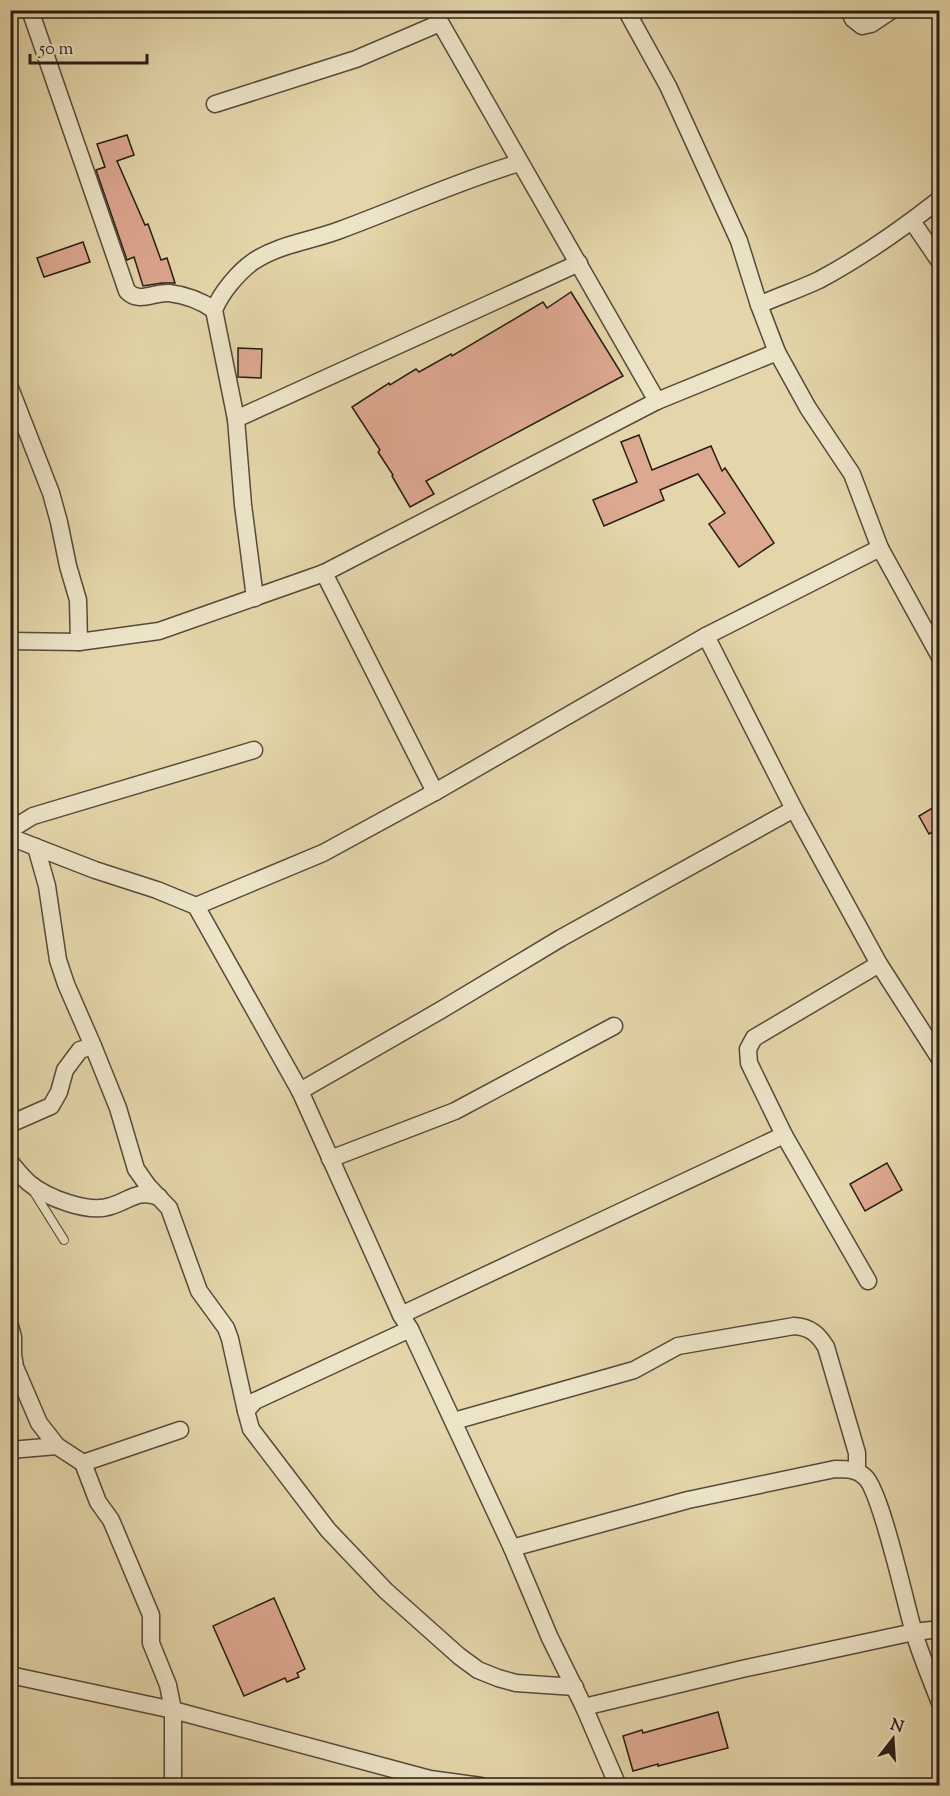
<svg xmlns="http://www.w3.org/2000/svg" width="950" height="1796" font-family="'Sorts Mill Goudy',serif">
<rect width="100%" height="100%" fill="#e4d6aa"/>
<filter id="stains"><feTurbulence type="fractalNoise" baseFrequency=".00333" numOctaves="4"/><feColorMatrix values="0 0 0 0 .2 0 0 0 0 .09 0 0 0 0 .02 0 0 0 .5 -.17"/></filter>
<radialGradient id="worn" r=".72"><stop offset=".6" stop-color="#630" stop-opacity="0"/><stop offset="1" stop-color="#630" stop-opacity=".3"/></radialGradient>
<g fill="#dda890" stroke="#281c16" stroke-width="1.5">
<polygon points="127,135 134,155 117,161 145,225 148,224 161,260 167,258 175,283 162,283 143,286 134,257 127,260 96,170 105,167 97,144"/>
<polygon points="83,242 90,262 44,277 37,258"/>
<polygon points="571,292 623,376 426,481 434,494 410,507 392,476 393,475 378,452 380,450 352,407 389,383 390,385 416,369 419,372 451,354 452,356 543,302 547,308"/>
<polygon points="238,348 262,349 261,378 238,377"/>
<polygon points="639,435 652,470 711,446 722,471 725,468 774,543 739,567 709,524 725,513 698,474 660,490 664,500 604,526 593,500 637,482 621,442"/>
<polygon points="939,804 939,828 929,834 919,816"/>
<polygon points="887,1163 902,1190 865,1211 850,1184"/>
<polygon points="274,1598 305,1669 297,1673 299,1677 287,1682 285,1678 244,1696 213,1626"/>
<polygon points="718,1712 728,1748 658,1766 658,1764 633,1771 623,1736 642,1730 643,1733"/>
</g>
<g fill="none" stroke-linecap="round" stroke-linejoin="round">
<g stroke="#574a3b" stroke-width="10">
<polyline id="lane" points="34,1192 64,1240"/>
</g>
<g stroke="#574a3b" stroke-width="19">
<g id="street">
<path d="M30 10 127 291C139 304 154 292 169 293 186 295 200 300 214 310"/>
<polyline points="433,10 657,401"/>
<polyline points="626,10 668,86 739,241 759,305 777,352 808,408 852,474 880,548 940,657"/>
<polyline points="849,10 853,19 862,26 871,24 892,10"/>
<polyline points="215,104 356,59 440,23"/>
<polyline points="912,221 940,262"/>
<path d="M759 305C779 296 800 289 819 280 862 257 902 229 940 199"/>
<polyline points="10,388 51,493 59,522 68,566 78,600 79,642"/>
<polyline points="236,419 579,263"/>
<polyline points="324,573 435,792"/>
<path d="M255 598 243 505 236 419 214 310C221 293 238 272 254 261 280 244 311 241 340 230 400 208 458 181 519 163"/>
<polyline points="706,636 794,809"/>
<polyline points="10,641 79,642 159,631 324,573 657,401 777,352"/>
<polyline points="10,830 33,816 254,750"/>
<polyline points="10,837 95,870 157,890 196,906 300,1091 401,1315 410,1329 512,1548 550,1638 584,1707 618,1786"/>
<polyline points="196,906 323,853 435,792 706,636 880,548"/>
<polyline points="93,1046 118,1108 136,1169 148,1186 169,1208 199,1291 226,1328 230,1339 246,1411"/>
<polyline points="300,1091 441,1010 561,938 794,809 879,964 940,1059"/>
<polyline points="10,1124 51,1106 59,1092 65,1070 80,1050 93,1046 66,984 58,960 47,886 36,847"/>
<polyline points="330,1159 455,1111 614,1026"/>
<path d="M10 1162C16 1169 22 1177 29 1183 47 1198 89 1214 111 1206 131 1200 136 1189 159 1197"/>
<polyline points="868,1281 784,1135 749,1063 748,1049 754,1038 879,964"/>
<polyline points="401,1315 784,1135"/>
<polyline points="10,1326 13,1337 13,1354 15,1367 39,1423 57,1446 83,1463 98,1502 111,1520 151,1615 151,1643 168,1685 173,1710 173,1786"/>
<polyline points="410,1329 255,1401 246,1411 251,1429 328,1530 386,1591 459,1656 478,1670 498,1678 516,1683 575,1687"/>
<path d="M454 1421 634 1370 678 1346 794 1326C810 1327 818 1334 826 1347L857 1453V1471"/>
<polyline points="10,1450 57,1446"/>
<polyline points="83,1463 180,1430"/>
<path d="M512 1548 688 1500 835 1469C846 1469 857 1469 865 1477 881 1491 905 1602 913 1629 920 1654 931 1679 940 1703"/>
<polyline points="10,1675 173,1710 430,1779 481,1786"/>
<polyline points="584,1707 742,1669 914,1632 940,1629"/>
</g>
</g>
<use href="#lane" stroke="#ede4c8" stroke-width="8"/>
<use href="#street" stroke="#ede4c8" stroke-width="16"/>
</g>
<rect width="950" height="1796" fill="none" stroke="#e4d6aa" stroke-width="36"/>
<rect x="12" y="12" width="926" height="1772" fill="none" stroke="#281c16" stroke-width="3"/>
<rect x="18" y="18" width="914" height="1760" fill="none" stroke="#281c16" stroke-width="1.5"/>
<g transform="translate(893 1739) rotate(17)" stroke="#ede4c8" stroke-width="4.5" paint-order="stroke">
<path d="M0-4.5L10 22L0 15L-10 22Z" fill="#281c16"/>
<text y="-9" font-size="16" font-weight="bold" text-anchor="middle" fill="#281c16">N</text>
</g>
<path d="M30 54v9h117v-9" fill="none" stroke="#281c16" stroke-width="3"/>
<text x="39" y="54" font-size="18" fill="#281c16" stroke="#ede4c8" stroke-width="4.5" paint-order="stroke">50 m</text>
<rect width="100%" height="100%" filter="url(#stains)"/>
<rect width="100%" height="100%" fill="url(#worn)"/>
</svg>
